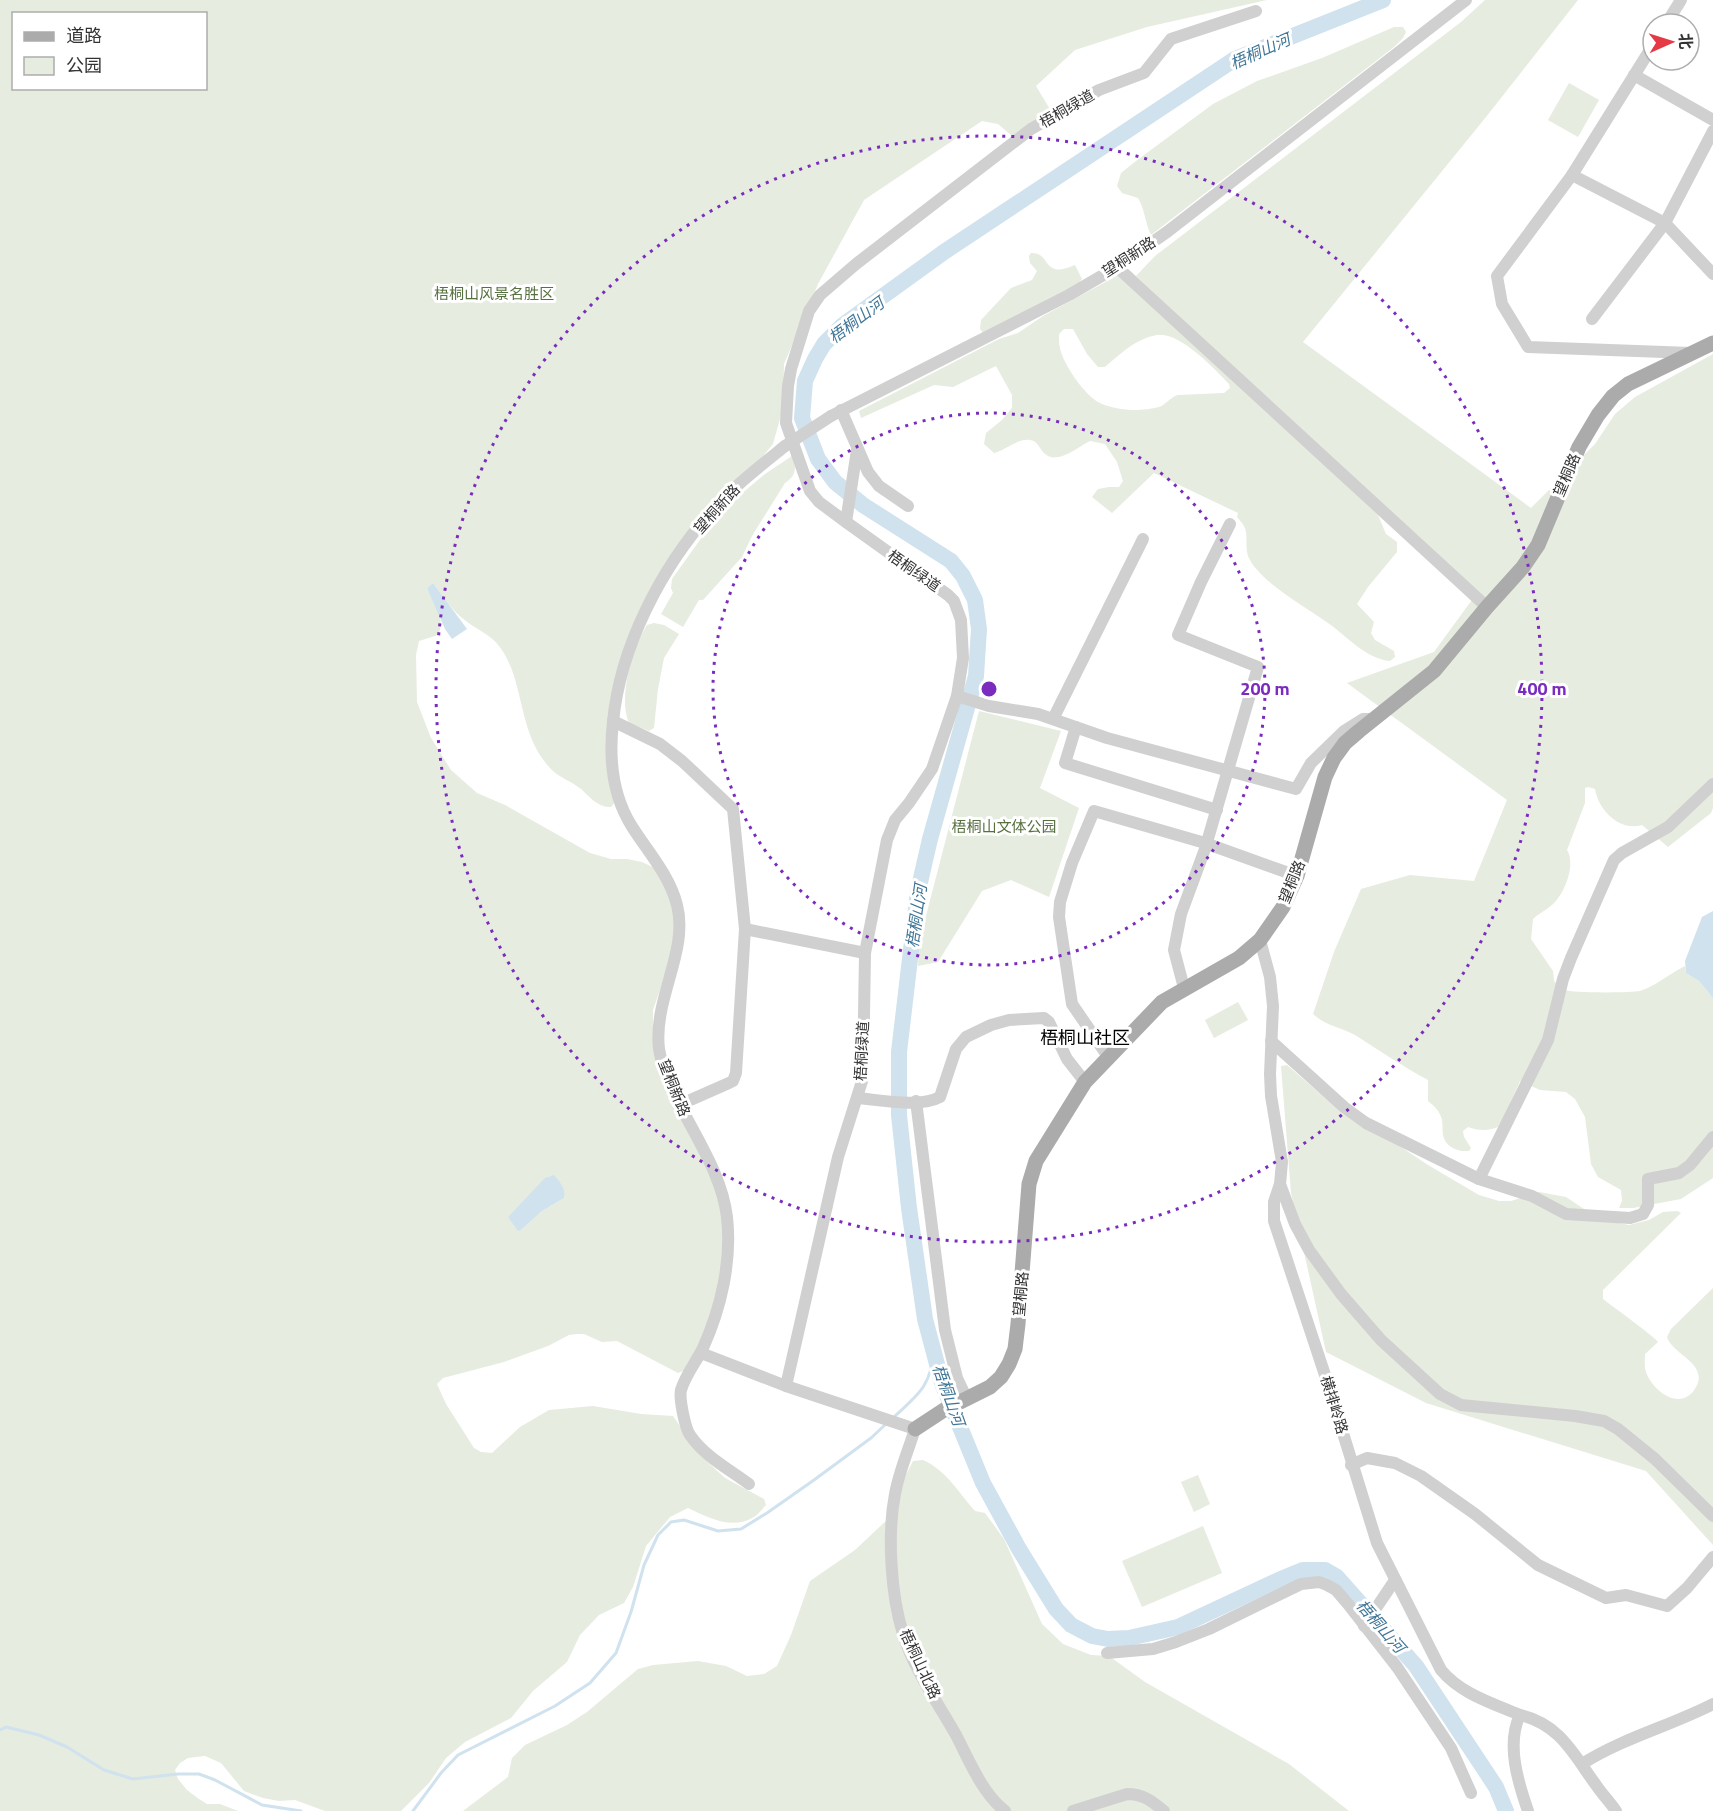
<svg xmlns="http://www.w3.org/2000/svg" width="1713" height="1811" font-family="'Titillium Web','Noto Sans SC',sans-serif">
<rect width="100%" height="100%" fill="#fff"/>
<g fill="#e6ecdf" fill-rule="evenodd">
<path d="M0 0H1267L1147 27 1075 50 1036 86 1051 111 1012 136 998 124 982 121 864 200 818 284 784 364 783 408 773 444 758 462 693 525 630 635 609 727 615 802 611 807C598 808 590 797 581 789 571 781 558 777 550 768 516 731 526 681 499 646 491 635 476 629 466 621 452 611 443 596 433 583L427 588C434 603 446 618 438 635L419 641 416 655 417 702 431 738 451 770 477 793 505 805 590 853 611 859H627L642 862 659 870 672 891 679 934 653 1010V1035L722 1202 724 1261 708 1326 686 1370 678 1373 617 1341 602 1342 584 1334H577L569 1335 548 1346 504 1362 443 1378 437 1384 446 1404 474 1448 481 1452 492 1453 520 1427 549 1410 593 1406 641 1414 673 1416 700 1455 725 1478 764 1499 766 1505C762 1509 757 1516 752 1518 731 1530 707 1517 688 1508L670 1517 646 1546 633 1587 624 1603 599 1615 580 1635 567 1662 533 1691 511 1718 465 1742 446 1758 429 1783 401 1811H325L295 1800 279 1801 263 1798 244 1791 221 1763 205 1756 188 1758 180 1763 175 1770 178 1779 187 1790 199 1799 207 1804H220L238 1811H0ZM14 14H206V88H14ZM550 1176 564 1198 542 1211 521 1230 508 1217Z"/>
<path d="M1485 0H1578L1486 117 1303 342 1531 508 1595 444 1615 414 1635 397 1713 354V808L1711 813 1668 847 1642 825C1619 832 1598 809 1595 789L1588 787 1585 788V803L1567 850C1576 864 1565 893 1553 904 1547 910 1539 913 1533 919L1531 939 1553 971 1554 981C1557 984 1561 989 1565 990 1570 993 1632 993 1640 991 1656 986 1670 973 1685 966L1686 973 1699 981 1713 998V1178L1681 1199 1633 1208H1619L1622 1201 1621 1190 1598 1177 1591 1164 1585 1117 1575 1099 1566 1092 1540 1090 1520 1081 1500 1126C1490 1131 1479 1131 1468 1127L1463 1131 1464 1137 1471 1148 1469 1151C1458 1152 1445 1147 1443 1135 1442 1130 1443 1125 1442 1120 1440 1111 1434 1106 1428 1101V1080C1402 1066 1379 1050 1355 1035 1340 1027 1326 1026 1313 1014L1334 952 1361 889 1410 875 1474 881 1507 800 1347 683 1434 652 1477 593 1136 276 1155 256 1461 22Z"/>
<path d="M1394 27H1403L1406 32 1403 38 1394 47 1151 235C1145 222 1145 210 1138 198L1122 193 1117 186 1121 173 1136 161 1213 104 1257 81 1322 58Z"/>
<polygon points="1569,83 1599,100 1578,137 1548,120"/>
<path d="M1031 253C1047 253 1044 266 1055 269 1061 271 1069 267 1075 265L1082 279 1078 284 985 335 980 329 981 320 1011 288 1032 280 1037 271 1030 263 1029 256Z"/>
<path d="M1120 274 1378 515 1386 534 1397 542V552L1368 587 1357 604 1374 622 1371 633 1375 640 1394 651 1395 657 1390 661C1366 659 1347 636 1328 623 1306 607 1259 582 1248 556 1245 547 1248 537 1245 528 1243 524 1240 520 1237 517L1238 513 1154 473 1112 513 1092 497 1098 489 1109 487H1119L1123 481 1117 462 1105 444 1090 441C1077 447 1056 467 1043 452 1039 447 1037 441 1030 440 1017 438 1005 451 994 453L984 444 986 433 1002 420 1012 408V395L996 366 953 387 934 385 861 418 859 411 999 339 1018 333 1043 316ZM1064 329H1073L1087 354 1098 367H1105C1120 354 1137 338 1157 335 1179 331 1215 369 1229 384L1230 388 1224 393 1178 395C1170 397 1166 405 1159 407 1141 412 1117 411 1100 403 1085 396 1063 364 1060 348 1059 344 1059 339 1059 334Z"/>
<path d="M792 456C797 468 796 476 785 483L752 536 742 557 703 600H699L683 627 661 614 673 593 671 588 672 579 720 512 765 474Z"/>
<path d="M654 623 664 625 679 634 664 658 658 689 654 728 649 731 629 723C618 697 632 649 647 625Z"/>
<polygon points="979,711 1061,731 1040,788 1079,808 1049,897 1011,880 982,891 938,962 918,966 919,943"/>
<polygon points="1238,1002 1248,1020 1214,1038 1205,1020"/>
<path d="M1287 1065 1324 1097 1371 1132 1386 1137 1428 1165 1479 1195 1499 1201H1511L1539 1192 1566 1197 1599 1219 1629 1225 1649 1220 1663 1212 1677 1211 1681 1213 1603 1290V1299C1612 1306 1655 1337 1658 1342L1645 1354C1645 1359 1644 1367 1646 1372 1654 1394 1684 1413 1697 1385 1707 1363 1672 1354 1667 1337L1671 1329 1713 1288V1545L1646 1471 1426 1403 1326 1352 1291 1193 1281 1066Z"/>
<path d="M923 1460C946 1470 959 1493 975 1511L985 1513 1004 1539 1042 1624 1063 1644 1091 1655 1109 1656 1145 1682 1289 1764 1349 1811H463L508 1777 512 1758 525 1745 567 1725 587 1712 638 1669 653 1665 698 1661 726 1666 747 1676 764 1674 777 1666 791 1635 810 1581 855 1550 889 1518 899 1498 906 1475 913 1461Z"/>
<polygon points="1198,1475 1210,1504 1194,1512 1181,1482"/>
<polygon points="1203,1526 1222,1573 1142,1607 1122,1561"/>
</g>
<g fill="#cfe2ee">
<polygon points="433,583 467,629 452,639 445,629 427,588"/>
<polygon points="1713,911 1713,998 1699,981 1686,973 1685,961 1702,917"/>
<path d="M554 1175C560 1182 566 1189 564 1198L542 1211 521 1230 518 1231 508 1217 545 1178Z"/>
</g>
<g fill="none" stroke-linecap="round" stroke-linejoin="round">
<g stroke="#cfe2ee" stroke-width="3">
<path d="M894 1417C919 1394 931 1386 934 1350"/>
<polyline points="0,1730 6,1727 39,1735 67,1747 104,1770 133,1779 178,1774 199,1774 215,1780 262,1805 301,1811"/>
<polyline points="413,1811 441,1773 458,1755 555,1706 590,1683 616,1653 631,1612 644,1565 658,1535 671,1522 684,1520 718,1531 741,1529 767,1513 814,1480 871,1438 887,1423"/>
</g>
<polyline stroke="#cfe2ee" stroke-width="16" points="1383,0 1235,59 944,252 843,325 824,344 815,359 805,381 802,418 818,459 835,482 863,505 951,561 963,576 975,600 979,629 976,676 930,839 918,891 899,1052 899,1115 909,1208 925,1319 942,1383 983,1483 1019,1549 1056,1609 1071,1625 1092,1636 1108,1639 1129,1638 1178,1627 1281,1579 1303,1570 1325,1570 1337,1577 1416,1666 1496,1787 1506,1811"/>
<g stroke="#d0d0d0" stroke-width="12">
<polyline points="1666,24 1681,0"/>
<polyline points="1653,45 1572,175 1497,276 1502,304 1528,347 1691,353"/>
<polyline points="1634,75 1713,120"/>
<polyline points="1572,175 1665,223 1713,274"/>
<polyline points="1117,267 1487,607"/>
<polyline points="1592,319 1665,223 1713,131"/>
<polyline points="841,410 868,472 879,486 908,506"/>
<polyline points="831,416 1069,295 1117,267 1167,232 1466,0"/>
<polyline points="846,522 857,450"/>
<polyline points="957,696 989,706 1038,714 1107,738 1296,789 1311,763 1344,731 1363,719 1372,719"/>
<polyline points="1053,719 1143,539"/>
<polyline points="613,721 660,744 682,761 733,809 745,929 736,1073 733,1081 729,1083 679,1105"/>
<polyline points="1076,727 1065,763 1217,810"/>
<polyline points="745,929 865,953"/>
<path d="M1260 940 1270 977 1273 1006 1270 1074 1271 1096 1282 1162 1280 1184 1274 1202V1221L1325 1375 1377 1543 1441 1670C1461 1694 1492 1703 1520 1715 1506 1744 1518 1782 1528 1811"/>
<polyline points="1184,988 1174,950 1181,914 1205,849 1258,667 1178,635 1201,582 1230,524"/>
<polyline points="1271,1041 1344,1107 1366,1123 1479,1179 1532,1196 1566,1214 1630,1218 1643,1214 1648,1205 1648,1179 1679,1173 1690,1165 1713,1137"/>
<polyline points="1109,1058 1072,1004 1059,917 1060,902 1072,863 1094,811 1205,843 1297,876"/>
<path d="M857 1098C880 1100 920 1108 940 1097L956 1049 966 1037 991 1025 1009 1020 1044 1018 1049 1022 1067 1059 1085 1082"/>
<polyline points="916,1101 945,1330 957,1378 967,1399"/>
<polyline points="1479,1179 1548,1040 1563,979 1571,958 1614,860 1622,853 1668,827 1713,784"/>
<polyline points="1280,1184 1295,1224 1309,1250 1341,1294 1381,1340 1440,1394 1461,1405 1575,1416 1604,1421 1618,1429 1655,1459 1713,1516"/>
<path d="M701 1353 786 1386 915 1429C908 1451 899 1472 895 1494 887 1535 891 1595 903 1634 914 1670 938 1703 956 1735 969 1760 982 1793 1005 1811"/>
<polyline points="786,1386 838,1157 863,1078 865,953 887,840 895,820 909,803 932,769 957,696 963,658 961,620 954,601 948,595 846,522 819,502 810,491 786,423 788,386 791,369 809,311 820,295 856,264 1031,129 1099,90 1144,73 1171,39 1256,11"/>
<polyline points="1351,1465 1367,1458 1395,1463 1421,1476 1475,1514 1538,1565 1606,1598 1626,1595 1667,1606 1687,1588 1713,1557"/>
<path d="M749 1484C729 1469 704 1456 690 1435 685 1428 679 1398 681 1390 685 1376 696 1362 703 1348 721 1308 732 1261 727 1217 721 1168 688 1128 670 1083 665 1072 661 1061 659 1049 653 999 689 951 677 905 669 874 647 851 631 825 612 794 609 757 613 722 620 647 661 568 711 512 733 487 759 467 785 446"/>
<polyline points="1364,1626 1395,1580"/>
<polyline points="1107,1653 1153,1649 1176,1642 1209,1629 1301,1584 1319,1582 1327,1585 1336,1590 1348,1604 1397,1667 1451,1748 1471,1793"/>
<path d="M1520 1715C1560 1724 1574 1755 1596 1785 1602 1794 1610 1802 1616 1811"/>
<path d="M1582 1764C1623 1738 1670 1726 1713 1704"/>
<path d="M1073 1811 1127 1794C1143 1794 1152 1801 1164 1811"/>
</g>
<polyline stroke="#ababab" stroke-width="15" points="915,1429 944,1410 990,1387 1001,1377 1009,1364 1015,1349 1018,1324 1029,1184 1036,1161 1085,1082 1162,1002 1239,958 1260,940 1283,907 1297,876 1325,777 1334,758 1345,743 1359,731 1434,671 1487,607 1523,567 1538,545 1579,447 1598,415 1613,396 1628,384 1713,343"/>
<polyline stroke="#d0d0d0" stroke-width="12" points="785,446 831,416"/>
</g>
<g fill="none" stroke="#7b2cbf" stroke-width="3" stroke-dasharray="3 6">
<circle cx="989" cy="689" r="276"/>
<circle cx="989" cy="689" r="553"/>
</g>
<g text-anchor="middle" stroke-width="6" stroke-linejoin="round" paint-order="stroke">
<g font-size="15" fill="#333" stroke="#fff">
<text transform="translate(1067 109) rotate(-30)" y="5">梧桐绿道</text>
<text transform="translate(1129 257) rotate(-33)" y="5">望桐新路</text>
<text transform="translate(1567 475) rotate(-67)" y="5">望桐路</text>
<text transform="translate(717 509) rotate(-48)" y="5">望桐新路</text>
<text transform="translate(914 571) rotate(35)" y="5">梧桐绿道</text>
<text transform="translate(1292 882) rotate(-68)" y="5">望桐路</text>
<text transform="translate(862 1051) rotate(-87)" y="5">梧桐绿道</text>
<text transform="translate(674 1088) rotate(68)" y="5">望桐新路</text>
<text transform="translate(1021 1294) rotate(-85)" y="5">望桐路</text>
<text transform="translate(1334 1405) rotate(73)" y="5">横排岭路</text>
<text transform="translate(920 1664) rotate(65)" y="5">梧桐山北路</text>
</g>
<g font-size="15" fill="#56703f" stroke="#fff">
<text x="494" y="299">梧桐山风景名胜区</text>
<text x="1004" y="832">梧桐山文体公园</text>
</g>
<g font-size="16" font-style="italic" fill="#3f7597" stroke="#fff">
<text transform="translate(1260 51) rotate(-24)" y="6">梧桐山河</text>
<text transform="translate(856 320) rotate(-37)" y="6">梧桐山河</text>
<text transform="translate(916 916) rotate(-82)" y="6">梧桐山河</text>
<text transform="translate(949 1395) rotate(70)" y="6">梧桐山河</text>
<text transform="translate(1381 1626) rotate(49)" y="6">梧桐山河</text>
</g>
<g font-size="18" fill="#000" stroke="#fff">
<text x="1085" y="1044">梧桐山社区</text>
</g>
</g>
<circle cx="989" cy="689" r="9" fill="#7b2cbf" stroke="#fff" stroke-width="3"/>
<g font-size="18" text-anchor="middle" font-weight="bold" fill="#7b2cbf" stroke="#fff" stroke-width="6" stroke-linejoin="round" paint-order="stroke">
<text x="1265" y="695">200 m</text>
<text x="1542" y="695">400 m</text>
</g>
<rect x="12" y="12" width="195" height="78" fill="#ffffff" stroke="#adadad" stroke-width="1.5"/>
<rect x="24" y="32" width="30" height="9" fill="#ababab" stroke="#adadad" stroke-width="1.5"/>
<text x="66" y="42" font-size="18" fill="#333333">道路</text>
<rect x="24" y="57" width="30" height="18" fill="#e6ecdf" stroke="#adadad" stroke-width="1.5"/>
<text x="66" y="72" font-size="18" fill="#333333">公园</text>
<g transform="translate(1671 42) rotate(87)"><circle r="28" fill="#ffffff" stroke="#adadad" stroke-width="1.5"/>
<path d="M0-4.5L10 22L0 15L-10 22Z" fill="#e63946"/>
<text y="-9" font-size="16" font-weight="bold" text-anchor="middle" fill="#333333">北</text>
</g>
</svg>
